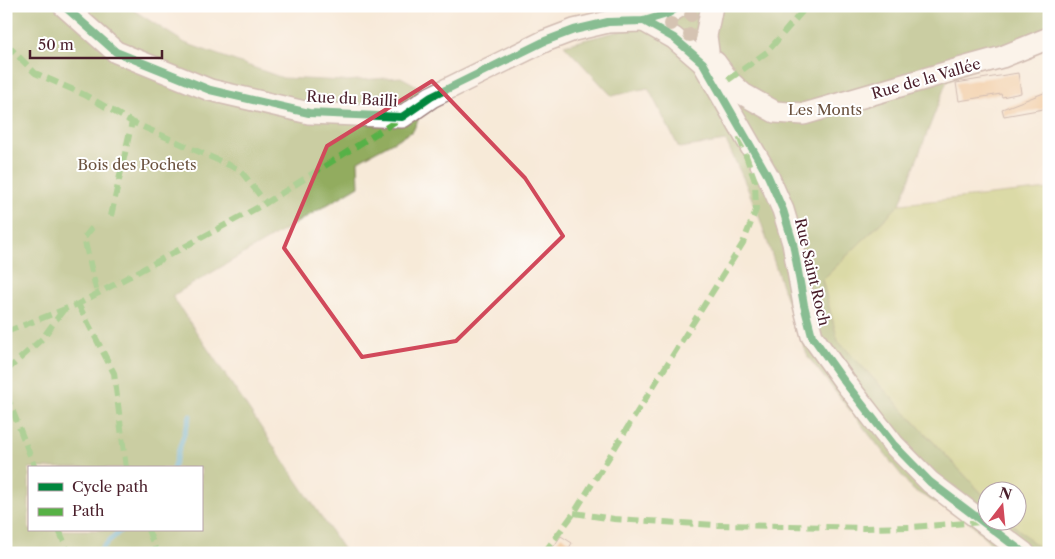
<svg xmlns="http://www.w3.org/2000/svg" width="1055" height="559" font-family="'Libre Caslon Text',serif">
<rect width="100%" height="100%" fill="#fff"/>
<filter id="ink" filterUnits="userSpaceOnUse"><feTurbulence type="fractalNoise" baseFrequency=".02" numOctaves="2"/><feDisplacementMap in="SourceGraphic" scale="10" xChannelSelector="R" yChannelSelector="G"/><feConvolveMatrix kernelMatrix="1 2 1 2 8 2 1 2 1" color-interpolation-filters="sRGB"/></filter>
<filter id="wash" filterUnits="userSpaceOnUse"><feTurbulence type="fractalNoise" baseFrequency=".0096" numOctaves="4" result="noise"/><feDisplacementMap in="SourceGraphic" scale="20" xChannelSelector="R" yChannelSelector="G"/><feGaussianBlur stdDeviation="1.12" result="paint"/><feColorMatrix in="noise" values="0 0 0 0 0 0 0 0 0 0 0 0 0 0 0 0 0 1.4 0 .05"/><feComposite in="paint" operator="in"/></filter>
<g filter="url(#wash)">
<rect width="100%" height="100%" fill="#f7ead8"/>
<polygon fill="#b9c86b" stroke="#82744b" points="1049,189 1049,553 1045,553 1010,522 1018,522 1018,492 988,492 987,499 838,341 822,280 900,204"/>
<g fill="#92ac5f" stroke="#6e6645" fill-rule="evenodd">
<path d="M6 6H127L185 43 283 78 345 81 401 77 430 93 413 131 358 161 359 186 172 296 346 553H6ZM29 468H201V530H29Z"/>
<polygon points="671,6 1049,6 1049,32 947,81 900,204 822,280 838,341 987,499 988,522 1010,522 1045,553 1000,553 970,522 913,490 808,357 785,295 760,219 744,180 726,141 679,148 648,88 612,96 564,45 651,23"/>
</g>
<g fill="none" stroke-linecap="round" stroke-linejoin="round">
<g stroke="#56afd4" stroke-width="5">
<polyline points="173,468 190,416"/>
<polyline points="97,553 121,530"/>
</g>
</g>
<g id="blocks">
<g fill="#ecb070">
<polygon points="1018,73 1021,93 1002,97 1001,94 959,101 956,83"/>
<polygon points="1049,91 1049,108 1004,116 1002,109"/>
<polygon points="561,536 572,543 566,553 549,553"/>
</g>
</g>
</g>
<g filter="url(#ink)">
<use href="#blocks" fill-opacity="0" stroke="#a08482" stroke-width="1"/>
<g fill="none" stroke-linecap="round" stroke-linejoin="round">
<g stroke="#a08482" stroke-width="24">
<g id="minor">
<polyline points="64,6 116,52 210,90 309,113 402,117 431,97 545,41 574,30 608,22 644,21 667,14 680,6"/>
<polyline points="644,21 674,38 703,63 768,176 783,210 793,243 804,305 812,336 844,381 893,444 930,482 1024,553"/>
<polyline points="715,62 728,80 743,94 775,112 804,114 948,72 1002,57 1049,38"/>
<polyline points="703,63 708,51 706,36 712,6"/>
</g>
</g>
<use href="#minor" stroke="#fff" stroke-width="21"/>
<g stroke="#57b146" stroke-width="6" stroke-dasharray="12 6" stroke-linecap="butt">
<polyline points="6,44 35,73 85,95 132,122 240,170 266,203"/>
<polyline points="728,80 767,52 807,6"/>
<polyline points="111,216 132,122"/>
<polyline points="92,228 84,238 97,293"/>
<polyline points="78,304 114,373 126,468"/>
<polyline points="6,332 78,304 266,203 401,118"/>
<polyline points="6,371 42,339 64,309"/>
<polyline points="6,394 35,468"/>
<polyline points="574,513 614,519 715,525 788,526 863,528 911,527 982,522"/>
<polyline points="59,530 65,544 69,553"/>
<polyline points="148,530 157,553"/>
<polyline points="544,553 574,513 743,243 756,210 755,181 739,136"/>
</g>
<g stroke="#fff" stroke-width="11">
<g id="cycleway">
<polyline points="64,6 116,52 210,90 309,113 402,117 431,97 545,41 574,30 608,22 644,21 667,14 680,6"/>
<polyline points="644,21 674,38 703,63 768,176 783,210 793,243 804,305 812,336 844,381 893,444 930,482 1024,553"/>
</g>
</g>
<use href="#cycleway" stroke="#00873e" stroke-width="8"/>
</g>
<g fill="#aa9683">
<circle cx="691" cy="15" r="7"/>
<circle cx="671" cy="24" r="7"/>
<circle cx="690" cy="35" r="7"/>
</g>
</g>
<path d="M0 0H1055V559H0ZM432 81 525 178 563 236 456 341 362 357 284 248 327 146Z" fill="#f7ead8" fill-opacity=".55" fill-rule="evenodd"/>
<path fill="none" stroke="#d1495b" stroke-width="4" stroke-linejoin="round" d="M432 81 525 178 563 236 456 341 362 357 284 248 327 146Z"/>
<g text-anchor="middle" stroke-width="4" stroke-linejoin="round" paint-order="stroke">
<g font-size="15" fill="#4a1f2b" stroke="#fff">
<text transform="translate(926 79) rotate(-16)" y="5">Rue de la Vallée</text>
<text transform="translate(352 99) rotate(3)" y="5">Rue du Bailli</text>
<text transform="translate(812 272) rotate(77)" y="5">Rue Saint Roch</text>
</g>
<g font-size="15" fill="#6b523e" stroke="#fff">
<text x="825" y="115">Les Monts</text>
<text x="137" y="170">Bois des Pochets</text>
</g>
</g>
<rect width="1055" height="559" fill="none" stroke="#fff" stroke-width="25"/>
<rect x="28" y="466" width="175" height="65" fill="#ffffff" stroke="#b7a5aa"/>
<rect x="38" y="483" width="25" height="8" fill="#00873e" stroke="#b7a5aa"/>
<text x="72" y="492" font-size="15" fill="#4a1f2b">Cycle path</text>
<rect x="38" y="508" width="25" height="8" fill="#57b146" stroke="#b7a5aa"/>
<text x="72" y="516" font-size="15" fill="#4a1f2b">Path</text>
<g transform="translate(1002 506) rotate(16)"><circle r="24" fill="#ffffff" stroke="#b7a5aa"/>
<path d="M0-4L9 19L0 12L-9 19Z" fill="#d1495b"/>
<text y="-8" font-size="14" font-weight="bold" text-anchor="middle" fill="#4a1f2b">N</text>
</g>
<path d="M30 50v8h132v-8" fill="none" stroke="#4a1f2b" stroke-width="2.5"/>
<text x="38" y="50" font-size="15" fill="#4a1f2b" stroke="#ffffff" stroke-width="4" paint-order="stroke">50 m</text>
</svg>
